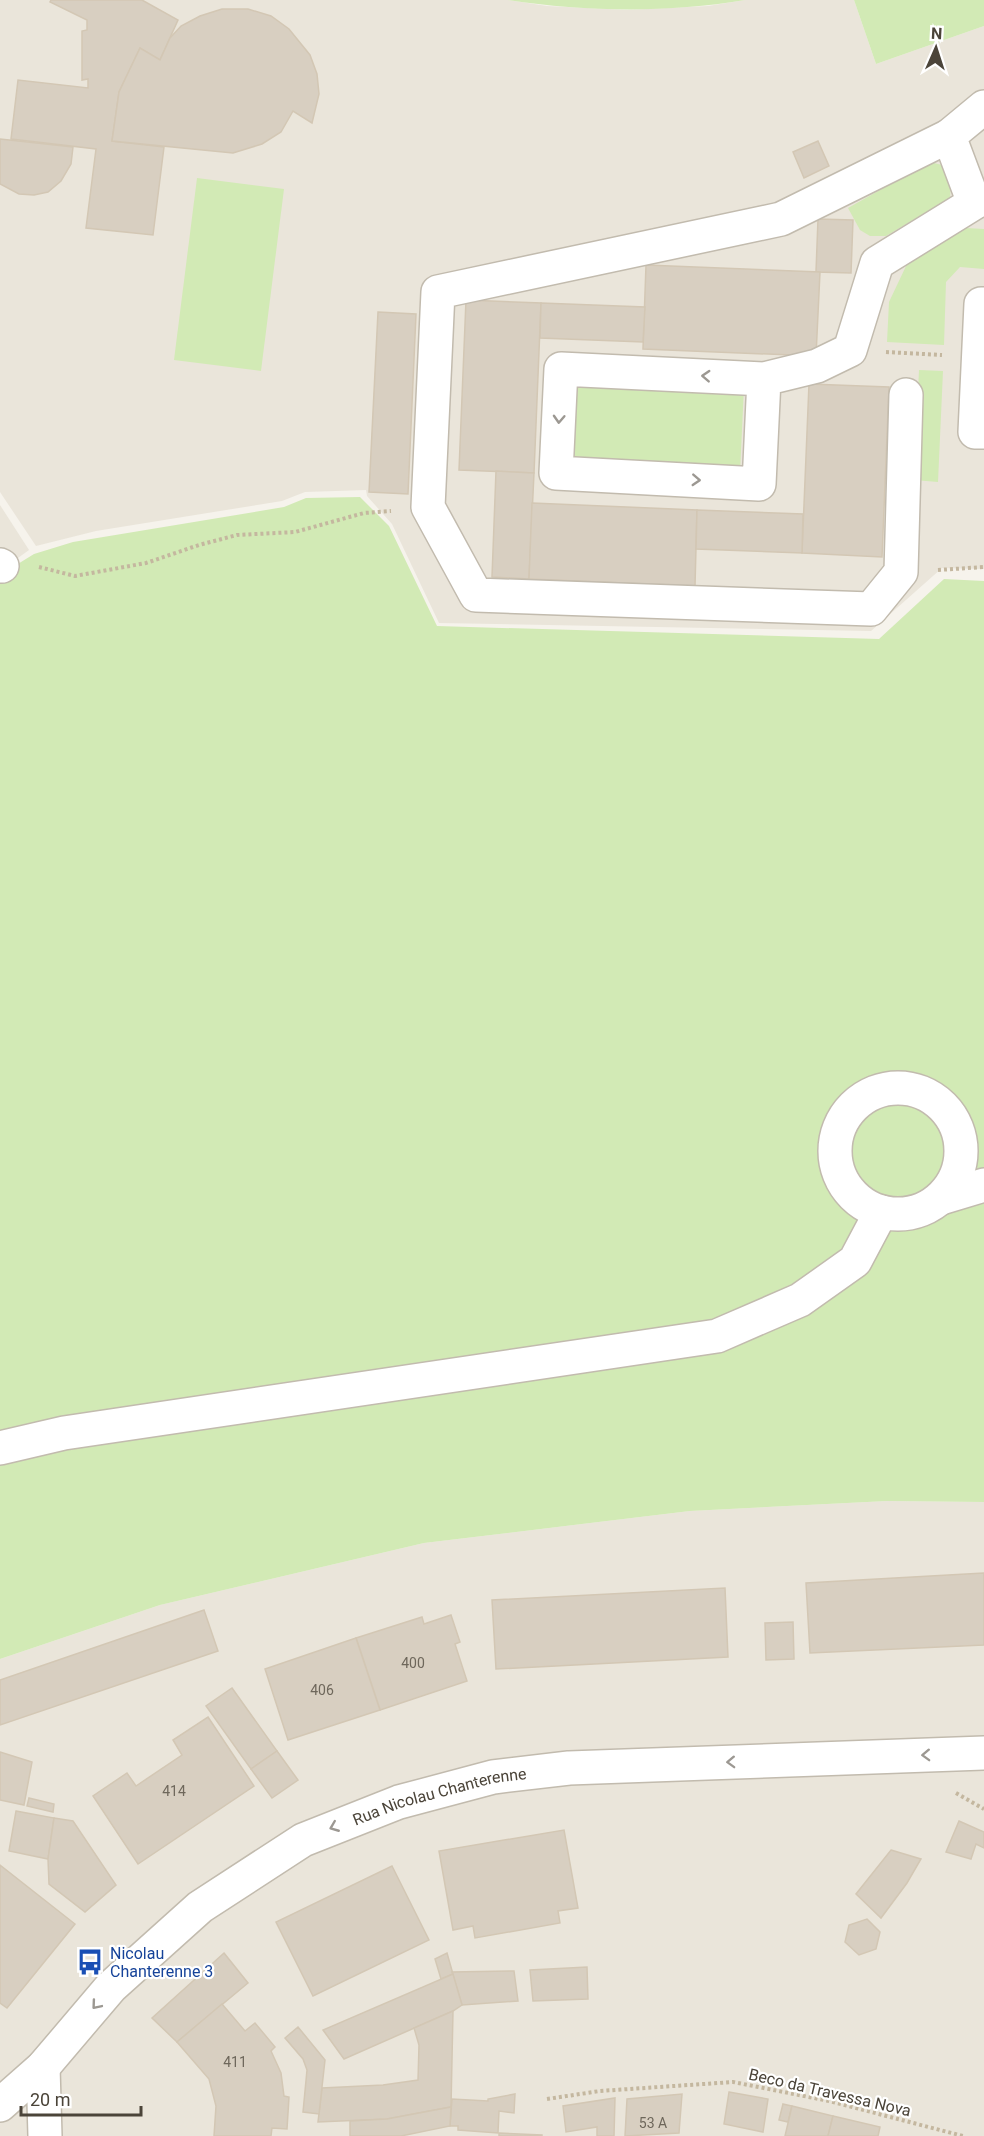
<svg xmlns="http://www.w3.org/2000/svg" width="984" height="2136" font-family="Roboto,sans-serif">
<rect width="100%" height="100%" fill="#f6f3ec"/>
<g fill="#eae5da">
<polygon points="0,0 508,0 547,6 627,10 708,6 745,0 854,0 876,64 984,26 984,569 942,568 871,631 439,623 392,524 367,496 366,490 305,492 282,501 96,531 36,546 0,492"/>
<polygon points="0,505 29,550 11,563 0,560"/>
<polygon points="887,1501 984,1502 984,2136 0,2136 0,1659 160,1605 424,1543 690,1511"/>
</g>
<g fill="#d2eab5">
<path d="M508 0H745C667 13 587 12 508 0Z"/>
<polygon points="854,0 984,0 984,26 876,64"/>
<polygon points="930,162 942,165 951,183 950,198 886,236 870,236 860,230 848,208"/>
<polygon points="197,178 284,189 261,371 174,360"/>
<polygon points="966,228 984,229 984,269 960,267 946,282 944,345 887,342 889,302 907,264 930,244"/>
<polygon points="919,370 943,371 938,482 914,480"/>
<polygon points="575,379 744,387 740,472 571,463"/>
<polygon points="360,497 389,526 437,626 879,639 944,579 984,581 984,1502 887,1501 690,1511 424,1543 160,1605 0,1659 0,575 34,554 73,542 284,507 306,498"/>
</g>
<g fill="#d8cfc1" stroke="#d3c7b4" stroke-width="1.5">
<polygon points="51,0 142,0 178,20 160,60 140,48 119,92 112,141 164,147 153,235 86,228 96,149 11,139 18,80 88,88 88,79 82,80 82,31 87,30 87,20 50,2"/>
<polygon points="222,9 248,9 271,16 289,29 310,55 317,74 319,94 312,123 293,111 281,132 262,144 233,153 112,141 119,92 140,48 160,60 170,38 181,26 200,16"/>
<polygon points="0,139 73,147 71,164 61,181 48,192 34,195 19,194 0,184"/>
<polygon points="818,141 829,166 804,178 793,152"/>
<polygon points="818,219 853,220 851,273 816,272"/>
<polygon points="646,265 820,272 816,356 643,349"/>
<polygon points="466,300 541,303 534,473 459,470"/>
<polygon points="541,303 645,307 643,342 540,338"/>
<polygon points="378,312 416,314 408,494 369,492"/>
<polygon points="809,384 889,387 882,557 802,553"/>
<polygon points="496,471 534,473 529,579 492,577"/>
<polygon points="532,503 697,510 695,586 529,579"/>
<polygon points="697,510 803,514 802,553 696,549"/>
<polygon points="984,1573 984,1645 810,1653 806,1583"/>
<polygon points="725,1588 728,1657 496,1669 492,1600"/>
<polygon points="204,1610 218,1651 0,1725 0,1680"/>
<polygon points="451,1615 460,1642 455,1644 467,1681 380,1710 356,1638 422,1617 424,1624"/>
<polygon points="793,1622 794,1659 766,1660 765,1623"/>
<polygon points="356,1638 380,1710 288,1740 265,1669"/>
<polygon points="232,1688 277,1751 251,1769 206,1706"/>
<polygon points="208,1717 254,1786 138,1864 93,1796 127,1773 136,1786 182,1755 173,1740"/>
<polygon points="277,1751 298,1780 272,1798 251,1769"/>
<polygon points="0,1752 32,1762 24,1805 0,1800"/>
<polygon points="29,1798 54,1804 53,1812 27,1806"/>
<polygon points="16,1811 54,1818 48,1859 9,1851"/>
<polygon points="54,1818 73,1821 116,1885 85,1912 49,1884 48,1859"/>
<polygon points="959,1821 984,1832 984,1848 976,1844 971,1859 946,1852"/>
<polygon points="564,1830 578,1908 558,1911 560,1923 475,1938 473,1926 453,1930 439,1851"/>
<polygon points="891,1850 921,1859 907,1883 881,1918 856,1894"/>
<polygon points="0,1865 75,1924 7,2008 0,2003"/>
<polygon points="392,1866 429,1940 313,1996 276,1922"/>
<polygon points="867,1919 880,1932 876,1949 859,1955 845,1942 849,1925"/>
<polygon points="224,1953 248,1983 177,2042 152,2018"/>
<polygon points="447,1953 453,1974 441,1979 435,1959"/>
<polygon points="587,1967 588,1999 533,2001 530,1970"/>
<polygon points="514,1971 518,2001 462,2005 452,1972"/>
<polygon points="453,1974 462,2005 453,2011 344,2059 323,2030"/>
<polygon points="222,2004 245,2031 255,2023 275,2047 271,2051 281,2073 284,2096 289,2097 287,2129 272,2128 271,2136 214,2136 216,2106 209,2079 177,2042"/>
<polygon points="453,2011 451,2107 387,2119 318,2122 322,2088 383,2085 418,2080 419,2045 414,2028"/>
<polygon points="298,2027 325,2060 319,2114 303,2112 307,2070 303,2059 285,2038"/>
<polygon points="729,2092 768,2099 763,2132 724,2124"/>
<polygon points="515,2094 514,2113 499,2111 498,2133 458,2130 458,2126 450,2126 452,2099 488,2101 488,2099"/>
<polygon points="682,2094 679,2133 625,2136 627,2099"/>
<polygon points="615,2098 614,2136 597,2136 597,2127 566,2132 563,2106"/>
<polygon points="783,2104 792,2106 788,2122 779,2120"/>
<polygon points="792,2106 833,2116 828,2136 785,2136"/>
<polygon points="451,2107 450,2126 401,2136 350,2136 350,2121 387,2119"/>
<polygon points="833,2116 880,2127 878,2136 828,2136"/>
<polygon points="499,2133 542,2135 542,2136 499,2136"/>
</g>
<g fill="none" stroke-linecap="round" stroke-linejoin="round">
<g stroke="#c2bbae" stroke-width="36">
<g id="minor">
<polyline points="984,304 981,304 975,432 984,432"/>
<polyline points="764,379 759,484 556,473 561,369 764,379 817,366 850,350 877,263 974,203 949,136 984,107"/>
<polyline points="906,395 901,572 871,609 476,595 428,507 438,292 781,219 949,136"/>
<polyline points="0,565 2,566"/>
<circle cx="898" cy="1151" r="63"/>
<polyline points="941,1198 984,1185"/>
<polyline points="0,1448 64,1433 717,1336 800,1300 855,1261 881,1212"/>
<polyline points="43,2067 45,2136"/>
<path id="s1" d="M0 2105 43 2067 111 1987 200 1907 303 1840 399 1802 493 1777 569 1768 984 1753"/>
</g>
</g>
<g stroke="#c4b79f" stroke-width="4" stroke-dasharray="3 3" stroke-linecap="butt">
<polyline points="886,352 942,355"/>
<polyline points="39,567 75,576 146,563 199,545 237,535 295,532 364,513 391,511"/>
<polyline points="938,570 984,567"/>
<polyline points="956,1793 984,1809"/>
<polyline points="547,2099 600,2091 733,2082 829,2101 963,2136"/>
</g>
<use href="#minor" stroke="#fff" stroke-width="33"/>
</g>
<defs><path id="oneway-chevron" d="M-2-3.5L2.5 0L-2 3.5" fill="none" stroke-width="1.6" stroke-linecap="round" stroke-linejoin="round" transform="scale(1.5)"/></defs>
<g stroke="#9c9892">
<use href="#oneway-chevron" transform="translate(706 376) rotate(-177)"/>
<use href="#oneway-chevron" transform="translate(559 419) rotate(93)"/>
<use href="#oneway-chevron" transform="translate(696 480) rotate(3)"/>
<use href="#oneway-chevron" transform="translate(926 1755) rotate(178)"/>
<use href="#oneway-chevron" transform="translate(731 1762) rotate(178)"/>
<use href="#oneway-chevron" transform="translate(334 1827) rotate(158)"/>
<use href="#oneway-chevron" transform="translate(96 2005) rotate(130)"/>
</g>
<defs>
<g id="bus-bare" transform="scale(2.07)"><path d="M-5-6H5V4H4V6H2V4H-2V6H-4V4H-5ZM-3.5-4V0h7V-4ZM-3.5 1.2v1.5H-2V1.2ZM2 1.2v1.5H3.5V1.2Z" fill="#1a4fb4" stroke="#fff" stroke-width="2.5" paint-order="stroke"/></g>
</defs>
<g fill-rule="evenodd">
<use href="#bus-bare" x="90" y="1962"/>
</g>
<g text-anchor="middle" stroke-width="4.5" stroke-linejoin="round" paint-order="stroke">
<g font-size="14" fill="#6e675b">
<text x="413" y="1668">400</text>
<text x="322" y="1695">406</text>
<text x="174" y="1796">414</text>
<text x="235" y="2067">411</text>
<text x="653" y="2128">53 A</text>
</g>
<g font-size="16" fill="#4b4439" stroke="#fff">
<text dy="6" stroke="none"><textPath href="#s1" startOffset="549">Rua Nicolau Chanterenne</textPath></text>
<text transform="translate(830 2092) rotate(13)" y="6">Beco da Travessa Nova</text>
</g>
<g font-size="16" fill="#164399" stroke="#fff" text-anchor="start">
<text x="110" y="1959">Nicolau<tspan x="110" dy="18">Chanterenne 3</tspan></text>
</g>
</g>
<g transform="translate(936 48) rotate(3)" stroke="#ffffff" stroke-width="4.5" paint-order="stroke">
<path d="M0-4.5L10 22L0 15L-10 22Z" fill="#4b4439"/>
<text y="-9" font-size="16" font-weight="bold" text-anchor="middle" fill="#4b4439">N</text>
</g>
<path d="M21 2106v9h120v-9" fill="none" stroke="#4b4439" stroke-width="3"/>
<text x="30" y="2106" font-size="18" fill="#4b4439" stroke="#ffffff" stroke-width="4.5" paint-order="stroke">20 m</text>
</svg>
